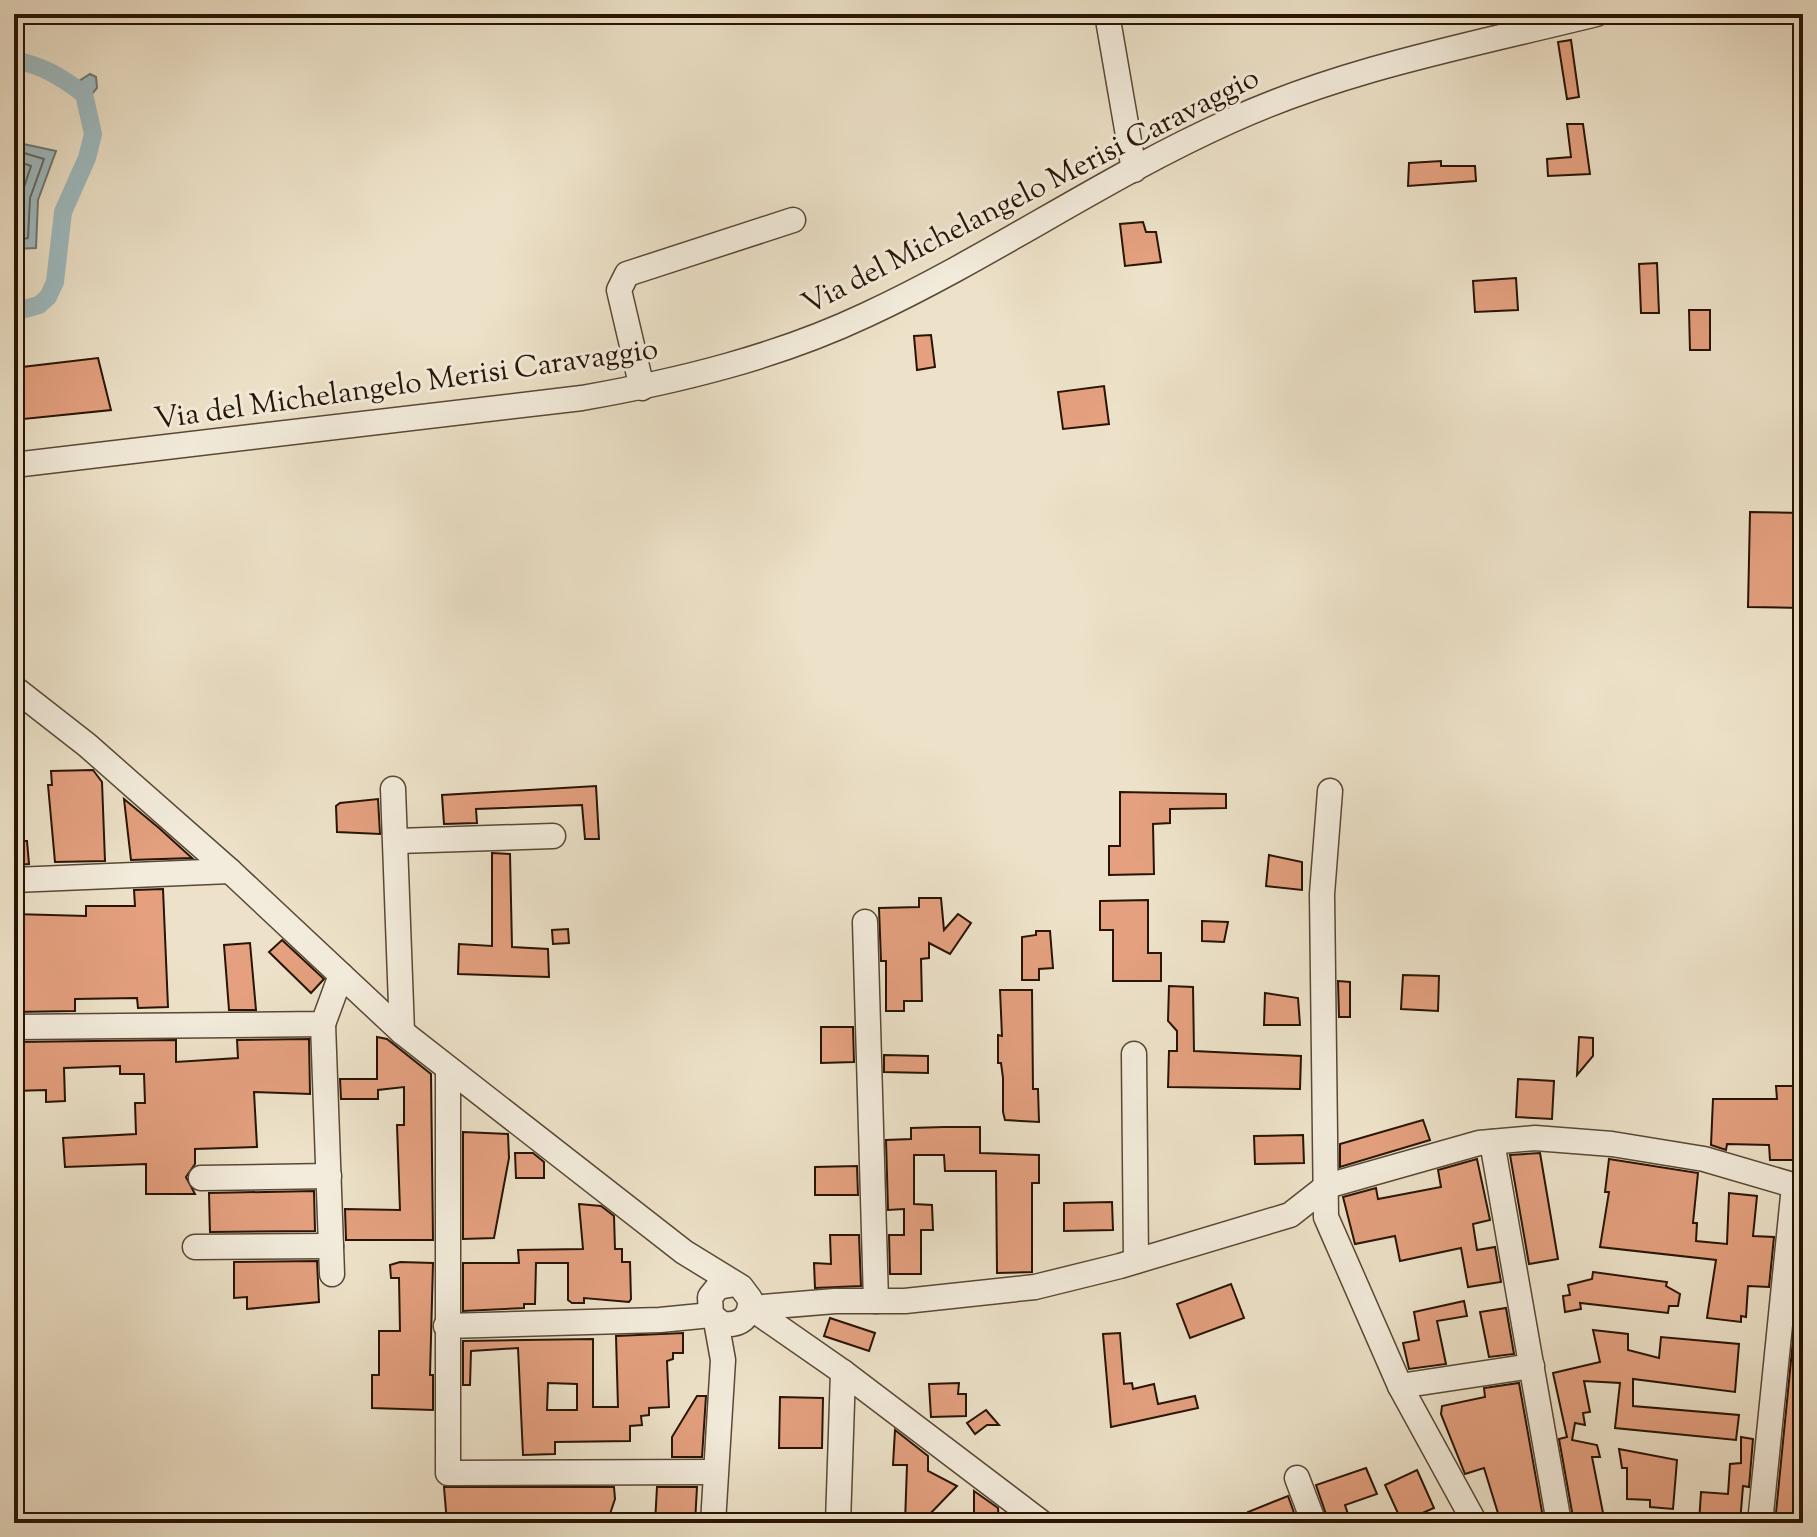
<svg xmlns="http://www.w3.org/2000/svg" width="1817" height="1537" font-family="'Sorts Mill Goudy',serif">
<rect width="100%" height="100%" fill="#ede2c9"/>
<filter id="stains"><feTurbulence type="fractalNoise" baseFrequency=".0025" numOctaves="4"/><feColorMatrix values="0 0 0 0 .2 0 0 0 0 .09 0 0 0 0 .02 0 0 0 .5 -.17"/></filter>
<radialGradient id="worn" r=".72"><stop offset=".6" stop-color="#630" stop-opacity="0"/><stop offset="1" stop-color="#630" stop-opacity=".3"/></radialGradient>
<g fill="#9ebbc1" stroke="#6f7875" stroke-width="2">
<polygon points="90,74 96,77 97,88 87,100 73,85"/>
<polygon points="14,142 56,151 38,200 36,248 14,249"/>
</g>
<g fill="none" stroke-linecap="round" stroke-linejoin="round">
<g stroke="#636862" stroke-width="2">
<polyline points="14,150 44,159 30,198 28,238 14,241"/>
<polyline points="14,160 31,166 21,196 19,228 14,231"/>
</g>
<path stroke="#9ebbc1" stroke-width="18" d="M14 60C42 65 61 77 84 94L93 134 87 158 63 212 55 282 48 297 39 305 14 312"/>
</g>
<g fill="#e4a07f" stroke="#281404" stroke-width="2" fill-rule="evenodd">
<polygon points="1571,40 1579,97 1567,99 1558,42"/>
<polygon points="1567,124 1583,124 1590,174 1548,176 1547,159 1571,157"/>
<polygon points="1441,161 1441,166 1475,166 1476,181 1408,186 1409,163"/>
<polygon points="1143,222 1146,232 1156,232 1161,262 1125,266 1120,224"/>
<polygon points="1657,263 1659,313 1641,313 1639,264"/>
<polygon points="1516,278 1518,310 1475,312 1473,281"/>
<polygon points="1689,310 1710,310 1710,350 1690,350"/>
<polygon points="931,335 935,367 917,370 914,336"/>
<polygon points="98,358 111,410 14,420 14,368"/>
<polygon points="1104,386 1109,424 1063,429 1058,392"/>
<polygon points="1750,512 1803,513 1803,608 1748,607"/>
<polygon points="93,770 102,782 105,861 55,862 48,785 52,785 51,771"/>
<polygon points="596,786 599,839 585,839 582,805 476,809 477,823 444,824 442,795"/>
<polygon points="1120,792 1226,794 1226,808 1170,809 1170,823 1153,824 1154,874 1109,875 1109,846 1120,846"/>
<polygon points="124,799 159,828 192,858 131,860"/>
<polygon points="378,799 380,834 337,832 336,806 340,803"/>
<polygon points="14,841 27,841 29,864 14,865"/>
<polygon points="492,853 510,854 512,947 548,949 549,977 458,974 459,944 492,946"/>
<polygon points="1269,855 1302,862 1302,890 1266,886"/>
<polygon points="163,889 168,1007 138,1008 137,998 75,999 75,1011 14,1012 14,914 86,916 86,906 135,906 134,890"/>
<polygon points="919,898 941,898 944,930 958,914 971,923 950,954 929,943 929,958 921,959 922,1001 904,1001 904,1011 886,1011 886,961 881,961 879,908 919,907"/>
<polygon points="1148,900 1148,953 1161,953 1161,981 1113,981 1113,930 1100,930 1100,901"/>
<polygon points="1202,921 1228,922 1224,942 1202,941"/>
<polygon points="568,929 569,943 553,944 552,930"/>
<polygon points="1036,931 1050,931 1053,968 1039,969 1039,980 1022,980 1022,937 1036,935"/>
<polygon points="282,940 324,979 311,993 269,952"/>
<polygon points="250,943 256,1010 229,1010 224,945"/>
<polygon points="1403,975 1439,976 1438,1011 1401,1009"/>
<polygon points="1338,981 1350,982 1350,1017 1339,1017"/>
<polygon points="1169,986 1193,987 1194,1051 1301,1056 1300,1089 1168,1087 1169,1051 1177,1051 1177,1031 1168,1021"/>
<polygon points="1000,990 1032,990 1033,1089 1038,1089 1039,1122 1005,1120 1003,1112 1003,1078 1001,1063 998,1063 998,1035 1002,1036"/>
<polygon points="1265,993 1298,998 1300,1025 1264,1025"/>
<polygon points="821,1027 853,1027 854,1062 821,1063"/>
<polygon points="377,1037 387,1039 431,1074 433,1240 346,1240 345,1209 400,1210 397,1125 404,1125 404,1087 378,1090 378,1099 341,1099 340,1079 377,1079"/>
<polygon points="1579,1037 1593,1038 1593,1056 1577,1075"/>
<polygon points="309,1039 310,1094 254,1092 257,1147 195,1149 195,1164 186,1177 195,1194 146,1194 146,1164 65,1167 63,1138 136,1134 135,1103 145,1103 144,1074 120,1074 120,1066 64,1068 65,1101 46,1102 46,1090 14,1091 14,1042 176,1040 176,1062 238,1058 237,1040"/>
<polygon points="884,1055 928,1056 928,1073 884,1072"/>
<polygon points="1518,1079 1554,1081 1552,1119 1516,1117"/>
<polygon points="1776,1086 1794,1086 1795,1098 1803,1098 1803,1160 1770,1160 1769,1145 1727,1144 1726,1150 1711,1145 1713,1099 1777,1099"/>
<polygon points="1423,1120 1430,1140 1340,1167 1340,1144"/>
<polygon points="944,1127 980,1127 980,1153 1039,1155 1039,1183 1032,1183 1032,1272 997,1273 996,1171 945,1171 944,1155 914,1155 914,1204 932,1205 933,1230 921,1230 921,1274 890,1274 889,1235 904,1235 904,1209 888,1210 886,1140 911,1139 911,1128"/>
<polygon points="463,1132 508,1134 509,1158 494,1238 463,1239"/>
<polygon points="1303,1135 1304,1163 1255,1164 1254,1136"/>
<polygon points="515,1153 533,1153 544,1162 544,1178 516,1178"/>
<polygon points="1540,1153 1558,1259 1529,1264 1510,1155"/>
<polygon points="1477,1159 1490,1220 1473,1224 1477,1250 1495,1247 1501,1282 1468,1287 1461,1248 1400,1261 1395,1236 1355,1244 1343,1197 1376,1188 1378,1199 1441,1187 1438,1170"/>
<polygon points="1609,1159 1698,1173 1693,1223 1697,1223 1696,1241 1727,1244 1729,1193 1757,1196 1753,1236 1774,1237 1769,1287 1748,1286 1746,1317 1741,1316 1741,1322 1707,1318 1716,1260 1600,1247 1609,1192 1605,1192"/>
<polygon points="857,1166 858,1195 815,1195 815,1167"/>
<polygon points="314,1191 315,1231 210,1232 209,1193"/>
<polygon points="1112,1202 1113,1230 1064,1231 1064,1203"/>
<polygon points="579,1204 601,1206 614,1216 615,1249 622,1249 622,1262 630,1262 631,1299 629,1302 584,1298 584,1303 572,1303 568,1300 568,1263 536,1263 535,1304 524,1304 524,1308 463,1311 463,1263 519,1263 518,1250 583,1249"/>
<polygon points="830,1235 859,1235 861,1286 815,1288 814,1263 831,1264"/>
<polygon points="317,1261 319,1302 247,1309 247,1297 234,1298 234,1262"/>
<polygon points="400,1262 433,1263 430,1375 433,1375 433,1410 372,1408 372,1375 379,1375 379,1331 400,1331 399,1278 391,1278 390,1265"/>
<polygon points="1593,1272 1667,1282 1666,1286 1680,1294 1678,1306 1669,1306 1668,1313 1580,1303 1581,1309 1565,1312 1563,1296 1570,1295 1568,1285 1592,1279"/>
<polygon points="1231,1284 1244,1318 1190,1338 1177,1304"/>
<polygon points="1464,1301 1467,1316 1437,1321 1446,1364 1409,1369 1403,1343 1419,1340 1414,1312"/>
<polygon points="1506,1308 1514,1354 1489,1357 1480,1312"/>
<polygon points="830,1318 875,1333 869,1351 824,1336"/>
<polygon points="1593,1330 1628,1334 1628,1350 1659,1358 1661,1337 1739,1344 1735,1392 1633,1379 1633,1406 1739,1415 1736,1440 1615,1428 1620,1383 1584,1381 1590,1412 1583,1413 1585,1425 1575,1423 1572,1440 1597,1445 1600,1457 1592,1457 1605,1523 1574,1523 1559,1439 1567,1437 1553,1373 1600,1362"/>
<polygon points="1794,1330 1803,1331 1800,1523 1775,1523"/>
<path d="M683 1333V1353H673V1359L667 1361 669 1407 649 1408V1415L641 1416 642 1425 630 1426V1441L555 1442V1454L523 1455 518 1348 471 1351 470 1385H463V1341L593 1339V1407H618L616 1336ZM548 1383 577 1384V1410H547Z"/>
<polygon points="1120,1333 1124,1384 1132,1383 1133,1389 1154,1384 1158,1404 1195,1396 1198,1408 1111,1427 1103,1334"/>
<polygon points="959,1383 958,1394 966,1394 966,1416 931,1417 929,1384"/>
<polygon points="1519,1383 1544,1523 1501,1523 1484,1468 1465,1474 1441,1414 1442,1406 1485,1397 1484,1388"/>
<polygon points="697,1396 706,1396 702,1457 672,1457 672,1437"/>
<polygon points="780,1397 823,1398 822,1448 779,1448"/>
<polygon points="986,1410 999,1425 987,1425 975,1434 967,1423"/>
<polygon points="895,1430 928,1456 928,1471 957,1486 926,1518 926,1523 905,1523 907,1465 893,1465"/>
<polygon points="1741,1437 1753,1439 1749,1487 1743,1486 1740,1523 1699,1523 1701,1492 1728,1494 1730,1464 1741,1463"/>
<polygon points="1619,1449 1677,1460 1673,1509 1650,1507 1650,1500 1627,1499 1627,1468 1622,1468"/>
<polygon points="1366,1468 1377,1494 1345,1505 1351,1523 1329,1523 1316,1485"/>
<polygon points="1417,1470 1434,1508 1402,1522 1385,1485"/>
<polygon points="444,1487 614,1487 615,1499 609,1517 558,1518 558,1523 447,1523"/>
<polygon points="657,1487 697,1487 695,1523 655,1523"/>
<polygon points="974,1491 998,1508 999,1523 974,1523"/>
<polygon points="1288,1496 1297,1521 1252,1523 1248,1512"/>
</g>
<g fill="none" stroke-linecap="round" stroke-linejoin="round">
<g stroke="#594835" stroke-width="27">
<g id="minor">
<polyline points="1107,14 1134,170"/>
<polyline points="642,388 619,290 627,274 793,220"/>
<path d="M14 465 582 398C679 381 777 357 866 315 991 257 1105 177 1230 121 1346 68 1472 45 1596 14"/>
<path d="M14 688 87 745 230 871 402 1032 684 1252 741 1287 750 1299C751 1318 740 1326 722 1324L711 1315 710 1297 718 1287 735 1284"/>
<polyline points="393,789 402,1032"/>
<polyline points="1330,791 1322,894 1326,1217 1400,1386 1475,1523"/>
<polyline points="397,841 553,836"/>
<polyline points="14,880 230,871"/>
<polyline points="865,922 876,1301"/>
<polyline points="323,1024 332,1274"/>
<polyline points="14,1027 323,1024 341,975"/>
<polyline points="1134,1054 1136,1261"/>
<polyline points="448,1070 448,1473 715,1472"/>
<polyline points="1492,1142 1559,1523"/>
<polyline points="201,1178 329,1176"/>
<polyline points="195,1247 331,1246"/>
<polyline points="751,1308 835,1301 905,1301 1035,1287 1120,1266 1290,1215 1327,1186 1479,1143 1535,1138 1612,1144 1704,1159 1803,1188"/>
<polyline points="751,1308 843,1372 1042,1523"/>
<polyline points="446,1326 660,1320 711,1315"/>
<polyline points="1400,1386 1532,1366"/>
<polyline points="1297,1478 1314,1523"/>
<polyline points="713,1523 723,1360 716,1321"/>
<polyline points="838,1523 843,1372"/>
<polyline points="1760,1523 1794,1186"/>
</g>
</g>
<use href="#minor" stroke="#f3ecdc" stroke-width="24"/>
</g>
<g text-anchor="middle" stroke-width="6" stroke-linejoin="round" paint-order="stroke">
<g font-size="30" fill="#281404" stroke="#f3ecdc">
<text transform="translate(1030 190) rotate(-27)" y="10">Via del Michelangelo Merisi Caravaggio</text>
<text transform="translate(406 383) rotate(-8)" y="10">Via del Michelangelo Merisi Caravaggio</text>
</g>
</g>
<rect width="1817" height="1537" fill="none" stroke="#ede2c9" stroke-width="48"/>
<rect x="16" y="16" width="1785" height="1505" fill="none" stroke="#281404" stroke-width="4"/>
<rect x="24" y="24" width="1769" height="1489" fill="none" stroke="#281404" stroke-width="2"/>
<rect width="100%" height="100%" filter="url(#stains)"/>
<rect width="100%" height="100%" fill="url(#worn)"/>
</svg>
